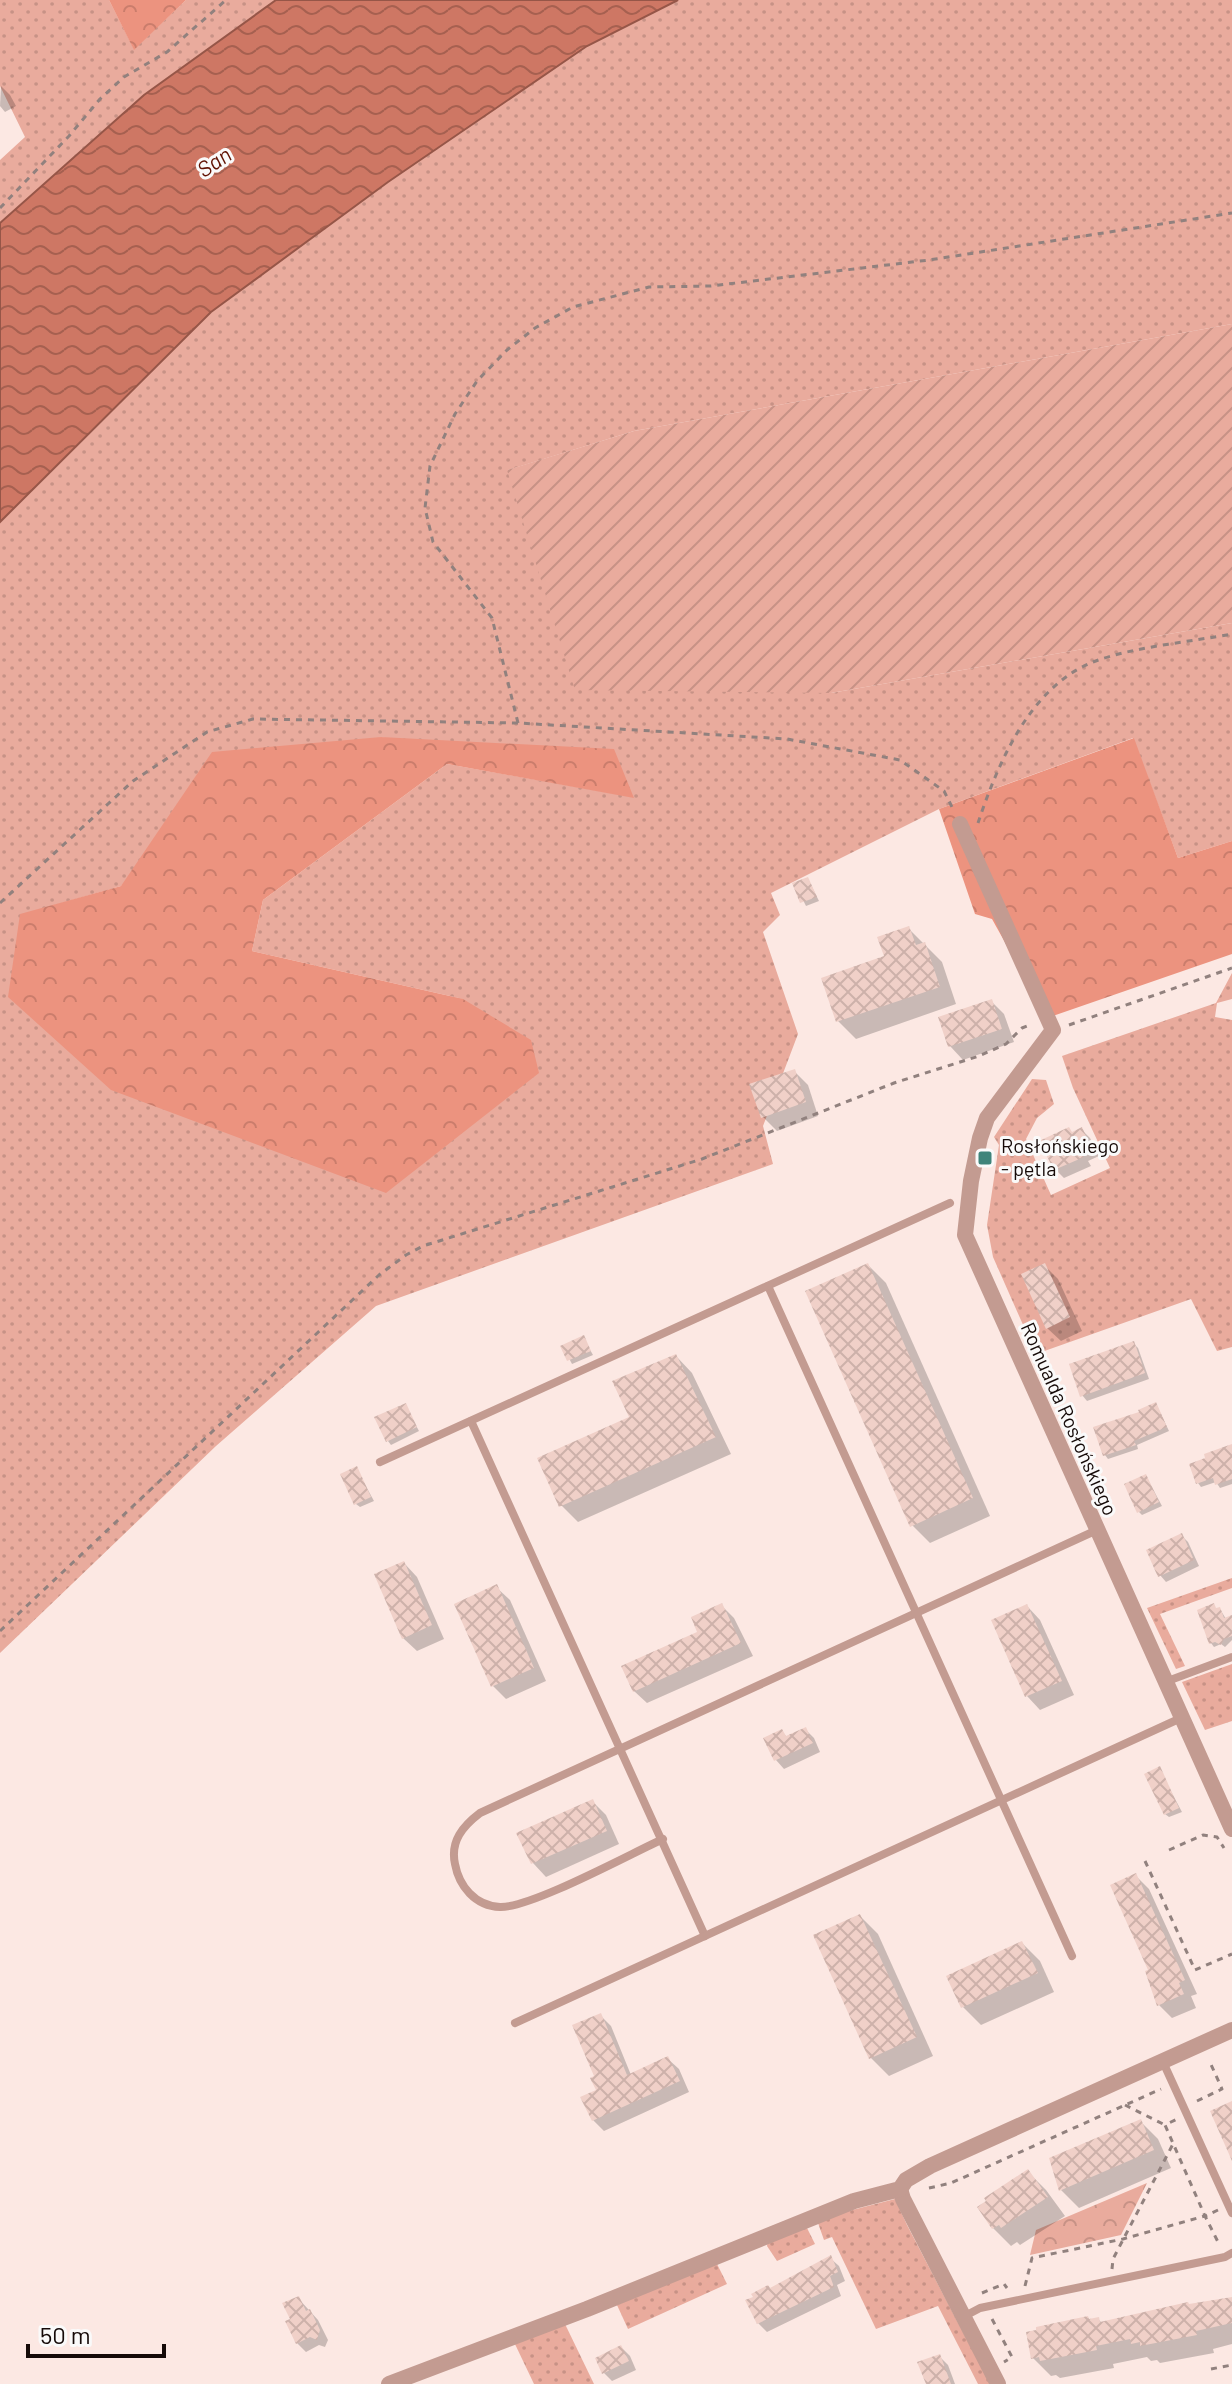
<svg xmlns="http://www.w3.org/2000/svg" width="1232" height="2384" font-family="Barlow,sans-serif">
<defs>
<pattern id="grass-dots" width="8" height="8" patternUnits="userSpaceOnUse" patternTransform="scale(2)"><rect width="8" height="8" fill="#e9ab9d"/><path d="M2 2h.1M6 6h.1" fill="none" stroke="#c79286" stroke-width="1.8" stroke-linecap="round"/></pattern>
<pattern id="forest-crowns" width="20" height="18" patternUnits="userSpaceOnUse" patternTransform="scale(2)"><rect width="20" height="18" fill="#ec937f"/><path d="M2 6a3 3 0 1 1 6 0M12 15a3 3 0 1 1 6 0" fill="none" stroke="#ca7d6c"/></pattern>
<pattern id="park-crowns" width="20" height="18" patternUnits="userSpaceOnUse" patternTransform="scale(2)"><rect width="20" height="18" fill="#e9ab9d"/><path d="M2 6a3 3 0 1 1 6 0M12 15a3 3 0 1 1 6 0" fill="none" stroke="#c79286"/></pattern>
<pattern id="garden-furrows" width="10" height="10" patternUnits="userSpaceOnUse" patternTransform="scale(2)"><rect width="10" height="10" fill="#e9ab9d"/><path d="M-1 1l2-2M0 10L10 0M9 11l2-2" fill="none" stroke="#c79286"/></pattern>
<pattern id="water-waves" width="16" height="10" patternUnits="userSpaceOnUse" patternTransform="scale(2)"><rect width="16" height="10" fill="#ce7764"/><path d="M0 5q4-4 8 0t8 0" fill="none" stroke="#a66050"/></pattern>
<pattern id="building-cross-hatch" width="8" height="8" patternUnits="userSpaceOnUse" patternTransform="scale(2)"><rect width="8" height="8" fill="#f0d0c8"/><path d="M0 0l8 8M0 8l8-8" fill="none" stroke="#cdb1aa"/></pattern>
</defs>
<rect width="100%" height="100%" fill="#fce8e3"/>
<g fill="url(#grass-dots)" fill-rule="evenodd">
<polygon points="0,0 109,0 134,49 186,0 276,0 144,95 0,223 0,160 25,137 0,86"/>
<path d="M678 0H1232V324L634 431 508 470 831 693 1232 623V841L1178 858 1133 738 939 809 771 893 780 915 763 932 798 1034 763 1126 773 1164 376 1306 216 1446 0 1653V522L211 312 388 182 587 46ZM381 737 633 797 447 764 263 900 252 951 463 999 20 915 121 886Z"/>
<polygon points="1232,973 1232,999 1217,1003 1215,1017 1232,1020 1232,1347 1217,1351 1191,1299 1036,1354 993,1257 987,1225 999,1145 994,1137 1032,1079 1046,1080 1054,1104 1037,1118 1026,1139 1051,1195 1110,1168 1073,1088 1062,1056 1216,1003"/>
<polygon points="1232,1578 1232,1588 1160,1614 1185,1666 1176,1669 1147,1608"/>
<polygon points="1232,1664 1232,1721 1205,1730 1182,1682"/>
<polygon points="895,2199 907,2225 990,2384 978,2384 938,2306 876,2329 832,2237 824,2240 818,2223 829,2216"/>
<polygon points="807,2228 815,2244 777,2261 767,2246 768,2240"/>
<polygon points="716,2262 727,2284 628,2329 617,2305"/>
<polygon points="565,2324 594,2384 534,2384 514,2342"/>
</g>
<g fill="url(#forest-crowns)">
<polygon points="109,0 186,0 134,50"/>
<polygon points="381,737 614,749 634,798 447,764 263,900 252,951 463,999 531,1040 539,1073 386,1193 111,1090 8,997 20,914 121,886 212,752"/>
<polygon points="1134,738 1178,858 1232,841 1232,954 1047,1018 992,919 975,914 939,809"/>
</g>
<polygon fill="url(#park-crowns)" points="1147,2183 1121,2235 1030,2255 1036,2230"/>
<polygon fill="url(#garden-furrows)" points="1232,324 1232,623 831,693 575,690 507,470 634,431"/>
<polygon fill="url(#water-waves)" stroke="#965648" stroke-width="2" points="276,0 678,0 587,46 388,182 211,312 0,522 0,223 144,95"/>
<g fill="#0003">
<polygon points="1,86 10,95 16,106 5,112 0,106"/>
<polygon points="808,879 819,901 806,906 795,884"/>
<polygon points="908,928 942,962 956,1004 856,1039 838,1021"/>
<polygon points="991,1001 1004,1014 1014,1042 963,1060 950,1046"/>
<polygon points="794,1071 808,1085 818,1116 777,1131 763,1117"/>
<polygon points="1081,1129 1090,1138 1099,1156 1088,1161 1091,1166 1064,1178 1055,1169 1073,1133"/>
<polygon points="868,1265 886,1283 990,1516 930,1543 912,1525"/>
<polygon points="1045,1266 1058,1279 1082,1331 1061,1341 1047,1328"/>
<polygon points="583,1337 593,1355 572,1364 563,1347"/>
<polygon points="1133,1343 1138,1348 1149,1379 1087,1401 1082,1395"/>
<polygon points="676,1356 692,1373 731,1454 578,1522 561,1505 631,1418"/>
<polygon points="1156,1404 1169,1431 1137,1445 1138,1449 1108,1459 1105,1455 1142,1413"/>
<polygon points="405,1405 419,1431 391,1445 388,1441"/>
<polygon points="1232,1447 1232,1484 1220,1488 1216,1482 1201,1487 1198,1483"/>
<polygon points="356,1468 374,1501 360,1507 356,1504"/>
<polygon points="1146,1476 1162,1506 1142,1515 1139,1512"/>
<polygon points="1182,1536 1188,1542 1199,1566 1166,1582 1160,1575"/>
<polygon points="404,1563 417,1577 444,1639 417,1651 403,1638"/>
<polygon points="496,1587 510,1600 546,1681 506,1699 493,1686"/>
<polygon points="721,1605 734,1618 753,1656 647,1703 634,1691 700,1633"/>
<polygon points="1027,1606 1040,1620 1074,1695 1040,1710 1027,1696 993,1621"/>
<polygon points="1220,1609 1226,1619 1232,1622 1232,1640 1225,1647 1221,1644 1214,1647 1211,1643 1218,1610"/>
<polygon points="805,1729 814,1738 820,1752 784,1769 776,1760 766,1739 782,1732 788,1738"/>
<polygon points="1159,1769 1182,1812 1169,1817 1165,1814"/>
<polygon points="592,1801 606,1815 619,1844 546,1877 533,1863"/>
<polygon points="1136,1876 1149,1889 1197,1994 1191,1996 1196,2008 1172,2018 1159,2005 1150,1971"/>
<polygon points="860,1916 878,1934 933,2056 889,2076 871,2058"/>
<polygon points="1022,1943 1040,1961 1054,1992 981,2025 963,2007"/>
<polygon points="600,2015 611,2026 631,2075 668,2059 679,2069 689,2092 604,2131 593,2120 598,2091 597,2077"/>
<polygon points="1140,2121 1158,2139 1171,2168 1079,2208 1061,2190"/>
<polygon points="1028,2172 1046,2190 1065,2216 1020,2245 1017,2242 1011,2246 993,2228"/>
<polygon points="830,2258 839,2266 845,2281 837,2285 841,2296 767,2332 758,2323 748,2301"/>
<polygon points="298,2298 318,2320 328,2340 325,2347 319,2345 306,2352 297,2343 292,2320"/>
<polygon points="1232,2298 1232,2344 1213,2349 1214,2353 1160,2363 1157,2360 1151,2361 1147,2357 1113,2364 1114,2368 1060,2378 1056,2375 1051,2376 1033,2358 1090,2321 1098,2319 1102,2323"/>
<polygon points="621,2347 630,2356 636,2370 612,2381 604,2373"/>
<polygon points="939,2356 948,2365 955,2384 928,2384"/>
</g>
<g fill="url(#building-cross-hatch)">
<polygon points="808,877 817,897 800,903 792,883"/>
<polygon points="909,926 916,945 925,942 940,987 836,1022 821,978 884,956 877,937"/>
<polygon points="992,999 1002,1029 948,1047 938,1017"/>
<polygon points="795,1069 806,1102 761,1118 749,1084"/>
<polygon points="1069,1127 1072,1132 1082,1127 1091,1147 1081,1152 1084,1157 1054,1170 1039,1141"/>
<polygon points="868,1263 973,1498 910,1527 805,1291"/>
<polygon points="1045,1263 1070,1317 1046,1329 1021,1274"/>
<polygon points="584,1335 591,1351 567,1361 560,1346"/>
<polygon points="1134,1341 1145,1373 1080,1397 1069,1364"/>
<polygon points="676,1354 716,1437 559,1507 537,1458 629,1417 612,1381"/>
<polygon points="1156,1402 1167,1427 1134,1441 1136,1445 1103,1456 1093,1427 1139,1412 1138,1410"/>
<polygon points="406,1403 417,1427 386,1442 374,1417"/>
<polygon points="1232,1444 1232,1479 1215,1485 1213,1478 1196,1484 1189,1464 1205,1458 1204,1454"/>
<polygon points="357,1466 371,1497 354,1505 340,1474"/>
<polygon points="1146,1474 1159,1502 1137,1513 1124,1484"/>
<polygon points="1182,1533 1194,1560 1158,1577 1146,1550"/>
<polygon points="404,1561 432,1625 402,1639 374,1574"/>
<polygon points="497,1584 534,1668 491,1687 454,1604"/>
<polygon points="722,1603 741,1643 633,1692 621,1666 697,1632 691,1617"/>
<polygon points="1214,1603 1216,1608 1220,1607 1224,1618 1232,1615 1232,1636 1224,1639 1221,1645 1215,1642 1209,1644 1197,1610"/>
<polygon points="1027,1604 1062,1681 1025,1697 991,1620"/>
<polygon points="806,1727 813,1743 774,1761 763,1738 782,1729 786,1736"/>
<polygon points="1160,1766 1179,1808 1164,1815 1144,1774"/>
<polygon points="593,1799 607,1831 531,1864 516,1833"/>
<polygon points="1136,1873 1185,1980 1179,1983 1184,1994 1157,2006 1145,1971 1148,1970 1110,1885"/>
<polygon points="860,1914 917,2037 869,2059 813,1935"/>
<polygon points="1022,1941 1038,1973 961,2008 946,1976"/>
<polygon points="601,2013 627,2075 668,2056 680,2081 592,2121 580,2097 596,2090 590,2078 594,2076 572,2025"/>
<polygon points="1232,2101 1232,2161 1210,2111"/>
<polygon points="1141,2119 1154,2150 1059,2191 1049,2158"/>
<polygon points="1028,2169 1048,2197 1001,2228 999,2225 992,2229 977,2207 986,2201 984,2198"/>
<polygon points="831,2255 838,2272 830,2276 834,2287 757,2324 745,2300 753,2297 751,2294 768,2285 770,2288"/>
<polygon points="299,2296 306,2311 310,2309 320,2330 317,2340 310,2337 296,2344 285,2321 290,2319 282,2303"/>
<polygon points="1232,2297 1232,2323 1196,2331 1197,2335 1140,2346 1140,2342 1131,2344 1130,2339 1096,2346 1097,2350 1061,2357 1040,2361 1039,2357 1031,2359 1026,2332 1036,2330 1036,2327 1088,2316 1089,2319 1099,2317 1100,2322 1188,2302 1189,2304"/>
<polygon points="621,2345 629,2361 602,2374 595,2358"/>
<polygon points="940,2354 951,2384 926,2384 917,2362"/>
</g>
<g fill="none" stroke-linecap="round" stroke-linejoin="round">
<g stroke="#91817e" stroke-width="3" stroke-dasharray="6 6" stroke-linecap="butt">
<polyline points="0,208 69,136 100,99 124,77 167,52 226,0"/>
<polyline points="518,723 492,618 433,542 425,508 430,466 455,414 477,381 507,350 535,328 573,307 649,287 711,286 929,260 1232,213"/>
<path d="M978 823C998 763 1030 687 1093 662 1132 647 1189 642 1232 634"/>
<polyline points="0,903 133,781 207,732 253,719 518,723 787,739 900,760 944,791 953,809"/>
<polyline points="1069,1025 1232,968"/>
<polyline points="0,1631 379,1275 406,1255 423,1246 702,1159 894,1083 979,1056 1006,1044 1022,1028 1032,1024"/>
<polyline points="1169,1850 1203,1835 1217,1837 1224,1848"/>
<polyline points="1145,1861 1195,1970 1232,1954"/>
<polyline points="1197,2101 1222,2089 1209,2060"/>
<polyline points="1125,2105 1165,2125"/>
<polyline points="929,2188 951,2183 1161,2089"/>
<polyline points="1218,2210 1205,2216 1219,2244"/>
<polyline points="1112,2269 1113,2259 1173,2144"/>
<polyline points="1025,2286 1032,2258 1123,2239 1205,2216 1165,2125 1177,2119"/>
<polyline points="982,2293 1004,2284 1007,2288"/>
<polyline points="992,2319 1012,2357 1004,2362"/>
<polyline points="1211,2369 1232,2365"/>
</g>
<g stroke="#c39b91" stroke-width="8">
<polyline points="768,1286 1072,1956"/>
<polyline points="471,1421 705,1936"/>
<polyline points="380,1462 950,1203"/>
<polyline points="1165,1682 1232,1657"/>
<path d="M663 1839C630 1854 531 1908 500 1907 475 1906 459 1886 455 1864 450 1841 463 1826 480 1813L1097 1530"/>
<polyline points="515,2023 1181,1718"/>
<polyline points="1163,2062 1232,2213"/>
<polyline points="963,2317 980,2308 1225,2257 1232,2253"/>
</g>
<g stroke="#c39b91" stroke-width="16">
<polyline points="960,824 1053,1030 987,1118 980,1138 971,1181 965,1235 1232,1829"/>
<polyline points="900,2189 903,2199 998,2384"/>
<polyline points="389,2384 587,2309 854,2201 900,2189 906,2180 930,2166 1232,2030"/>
</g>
</g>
<rect fill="#3f847a" stroke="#fafafa" stroke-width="3" x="977" y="1150" width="16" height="16" rx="4"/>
<g text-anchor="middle" stroke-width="6" stroke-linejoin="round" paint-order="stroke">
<g font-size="20" fill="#150a08" stroke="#fafafa" text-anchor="start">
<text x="1001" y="1153">Rosłońskiego<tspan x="1001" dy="23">- pętla</tspan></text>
</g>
<g font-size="20" fill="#150a08" stroke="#fafafa">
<text transform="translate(1069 1419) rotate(66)" y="7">Romualda Rosłońskiego</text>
</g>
<g font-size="22" font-style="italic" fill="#611203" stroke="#fafafa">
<text transform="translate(214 162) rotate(-34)" y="8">San</text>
</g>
</g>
<path d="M28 2344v12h136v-12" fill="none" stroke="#150a08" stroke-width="4"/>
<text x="40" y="2344" font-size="24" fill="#150a08" stroke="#fafafa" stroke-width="6" paint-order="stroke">50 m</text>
</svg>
